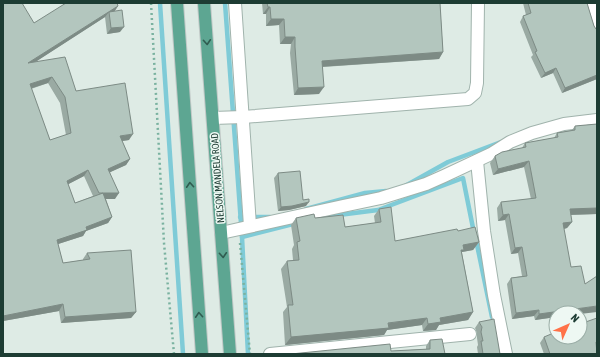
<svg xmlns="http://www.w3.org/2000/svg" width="600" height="357" font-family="'Asap Condensed',sans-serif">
<rect width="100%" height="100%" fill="#deebe5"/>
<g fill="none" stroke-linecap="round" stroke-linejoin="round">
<g stroke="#7fcbd7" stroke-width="4.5">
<polyline points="160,3 183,354"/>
<polyline points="225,3 242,237 248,354"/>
<polyline points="405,186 448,162 501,142"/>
<polyline points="306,209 365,193 386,191"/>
<polyline points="240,217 270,217"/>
<polyline points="312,219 323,217 378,210 463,178 474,233"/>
<polyline points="242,237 297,223"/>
<polyline points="476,240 492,317"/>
</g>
<g stroke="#a0b3ac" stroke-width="14">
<g id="minor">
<polyline points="235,3 250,226"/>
<polyline points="590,3 597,29"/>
<polyline points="213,118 243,117 468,99 475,93 477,83 478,3"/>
<polyline points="477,161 484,231 494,295 506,354"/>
<polyline points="221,233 343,206 381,198 426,184 444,176 491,154 510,142 532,133 564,124 597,120"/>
<polyline points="270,354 470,334"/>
</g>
</g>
<g stroke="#c0c8c6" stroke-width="14">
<g id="major">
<polyline points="177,3 202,354"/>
<polyline points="204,3 230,354"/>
</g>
</g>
<g stroke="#7ab2a0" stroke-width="2.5" stroke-dasharray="2 3" stroke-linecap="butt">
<polyline points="151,3 164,243 174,354"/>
<polyline points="240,243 250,354"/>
</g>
<use href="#minor" stroke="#fff" stroke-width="12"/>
<use href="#major" stroke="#5da692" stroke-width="12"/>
</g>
<g fill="#9aaaa3" fill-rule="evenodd">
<path d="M3 3 34 23 118 6 114 12 120 32 107 34 105 17 35 62 76 91 129 140 122 141 130 159 126 165 110 172 115 199H106L112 217 108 223 86 231 83 236 58 244 63 263 83 260V259L87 253 136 312 131 318 61 323 59 311 3 321ZM48 83 60 103 66 135 50 140 31 89ZM84 176 93 196 75 203 68 184Z"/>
<polygon points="262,3 440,3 443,52 439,59 323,67 319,94 294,95 290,53 291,44 280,44 279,25 266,26 266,14 263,14"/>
<polygon points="523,3 587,3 594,26 596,29 597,30 597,79 562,93 553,73 541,78 531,57 533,55 520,22 523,16 526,15"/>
<polygon points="597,124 597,214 570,215 572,222 567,228 564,229 556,317 535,320 534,316 512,319 507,284 511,278 522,276 518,253 511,254 505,220 498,221 497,208 501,202 531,199 524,167 493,175 490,163 495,156 522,148 525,143 554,138 557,133 572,130 575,126"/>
<polygon points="278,173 303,200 306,206 289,210 278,211 274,178"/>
<polygon points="379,209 395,241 458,231 479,242 473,250 462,252 462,253 473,312 468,320 439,325 436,330 423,331 422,325 387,330 384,335 285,345 283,312 287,307 281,269 287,261 293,260 292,249 294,245 291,225 296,218 315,218 345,227 375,223 374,216"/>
<polygon points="479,322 500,354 478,354 477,347 478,345 477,338 477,333 475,328"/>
<polygon points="544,337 597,347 597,354 544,354 540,343"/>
<polygon points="430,340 445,354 391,351 426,349 426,346"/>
</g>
<g fill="#7d8b85">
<polygon points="118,6 114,12 109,12 105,17 23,70 28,63"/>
<polygon points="268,7 270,7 266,14 263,14"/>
<polygon points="271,19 284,19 279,25 266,26"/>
<polygon points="124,27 120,32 107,34 111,28"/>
<polygon points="285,37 295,37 291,44 280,44"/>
<polygon points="443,52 439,59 318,67 322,61"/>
<polygon points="556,68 553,73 541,78 545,73"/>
<polygon points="597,75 597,79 562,93 565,88"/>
<polygon points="52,77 48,83 26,90 30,84"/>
<polygon points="324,87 319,94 294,95 298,88"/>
<polygon points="133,134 129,140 115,142 120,136"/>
<polygon points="130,159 126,165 104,175 108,169"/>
<polygon points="529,161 524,167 493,175 498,169"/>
<polygon points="88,170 84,176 63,187 67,181"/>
<polygon points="103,193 119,193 115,199 99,199"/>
<polygon points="309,202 306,206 289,210 278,211 281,207"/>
<polygon points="597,208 597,214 565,215 570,209"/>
<polygon points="509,214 505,220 498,221 503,215"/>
<polygon points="112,217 108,223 86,231 83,236 52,246 57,240 86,227"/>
<polygon points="572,222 567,228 559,230 563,223"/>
<polygon points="479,242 473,250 462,252 459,257 456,258 463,245"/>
<polygon points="522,247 518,253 511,254 515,248"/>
<polygon points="63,304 59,311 3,321 3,316"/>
<polygon points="597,306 597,312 580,314 580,313 556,313 556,317 535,320 539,314"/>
<polygon points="539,310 534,316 512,319 516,313"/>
<polygon points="136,312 131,318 61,323 65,317"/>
<polygon points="473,312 468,320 439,325 436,330 423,331 428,324 440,318"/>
<polygon points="427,318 422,325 387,330 384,335 285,345 291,337"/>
</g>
<g fill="#b3c6be" stroke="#7d8b85" fill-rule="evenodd">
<path d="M3 3H22L34 23 66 3H117L118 6 28 63 65 57 76 91 125 83 133 134 120 136 130 159 108 169 119 193H103L112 217 86 227 87 230 57 240 63 263 90 259 87 253 131 250 136 312 65 317 63 304 3 316ZM52 77 65 97 71 133 50 140 30 84ZM88 170 99 193H103L75 203 67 181Z"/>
<polygon points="267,3 440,3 443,52 322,61 324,87 298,88 295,47 295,37 285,37 284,19 271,19 270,7 268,7"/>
<polygon points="528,3 587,3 594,26 596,29 597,30 597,75 565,88 556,68 545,73 535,52 537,51 523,16 531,13"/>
<polygon points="122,10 124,27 111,28 109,12"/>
<polygon points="597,124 597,208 570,209 572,222 563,223 571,267 581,266 585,284 597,276 597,306 539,314 539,310 516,313 511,278 527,276 522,247 515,248 509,214 503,215 501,202 536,198 529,161 498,169 495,156 502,152 526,147 525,143 558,137 557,133 575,130 575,126"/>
<polygon points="300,171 303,200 309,199 309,202 292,206 281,207 278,173"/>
<polygon points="391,207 395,241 457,229 458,231 475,227 479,242 463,245 464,250 461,250 473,312 440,318 441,322 428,324 427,318 388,323 389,328 291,337 288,305 293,305 287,261 299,260 297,242 300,241 296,218 314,214 315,218 343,215 345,227 381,222 379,209"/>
<polygon points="597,318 597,342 596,342 597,354 550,354 544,337 556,332 556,337 580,337 580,324"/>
<polygon points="494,319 500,354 483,354 481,341 483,341 481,332 482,327 479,322"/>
<polygon points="442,339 445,354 291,354 390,344 391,351 430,349 430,340"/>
</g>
<defs><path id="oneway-chevron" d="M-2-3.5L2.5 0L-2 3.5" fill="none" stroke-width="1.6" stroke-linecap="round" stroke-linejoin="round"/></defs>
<g stroke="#305c50">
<use href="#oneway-chevron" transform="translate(207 42) rotate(86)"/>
<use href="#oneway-chevron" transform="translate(190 185) rotate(-94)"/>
<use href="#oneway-chevron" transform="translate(223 255) rotate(86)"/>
<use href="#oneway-chevron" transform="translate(199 315) rotate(-94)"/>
</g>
<g text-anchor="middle" stroke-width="3" stroke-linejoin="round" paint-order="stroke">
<g font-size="10" fill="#1d3c33" stroke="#eef8f3">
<text transform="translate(217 178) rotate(-94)" y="4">NELSON MANDELA ROAD</text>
</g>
</g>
<rect width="600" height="357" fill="none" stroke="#1d3c33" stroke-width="8"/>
<g transform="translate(568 325) rotate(45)"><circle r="19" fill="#eef8f3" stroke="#9aada6"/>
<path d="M0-3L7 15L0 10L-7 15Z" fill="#ff7248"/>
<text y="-6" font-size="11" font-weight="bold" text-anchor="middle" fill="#1d3c33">N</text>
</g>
</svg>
